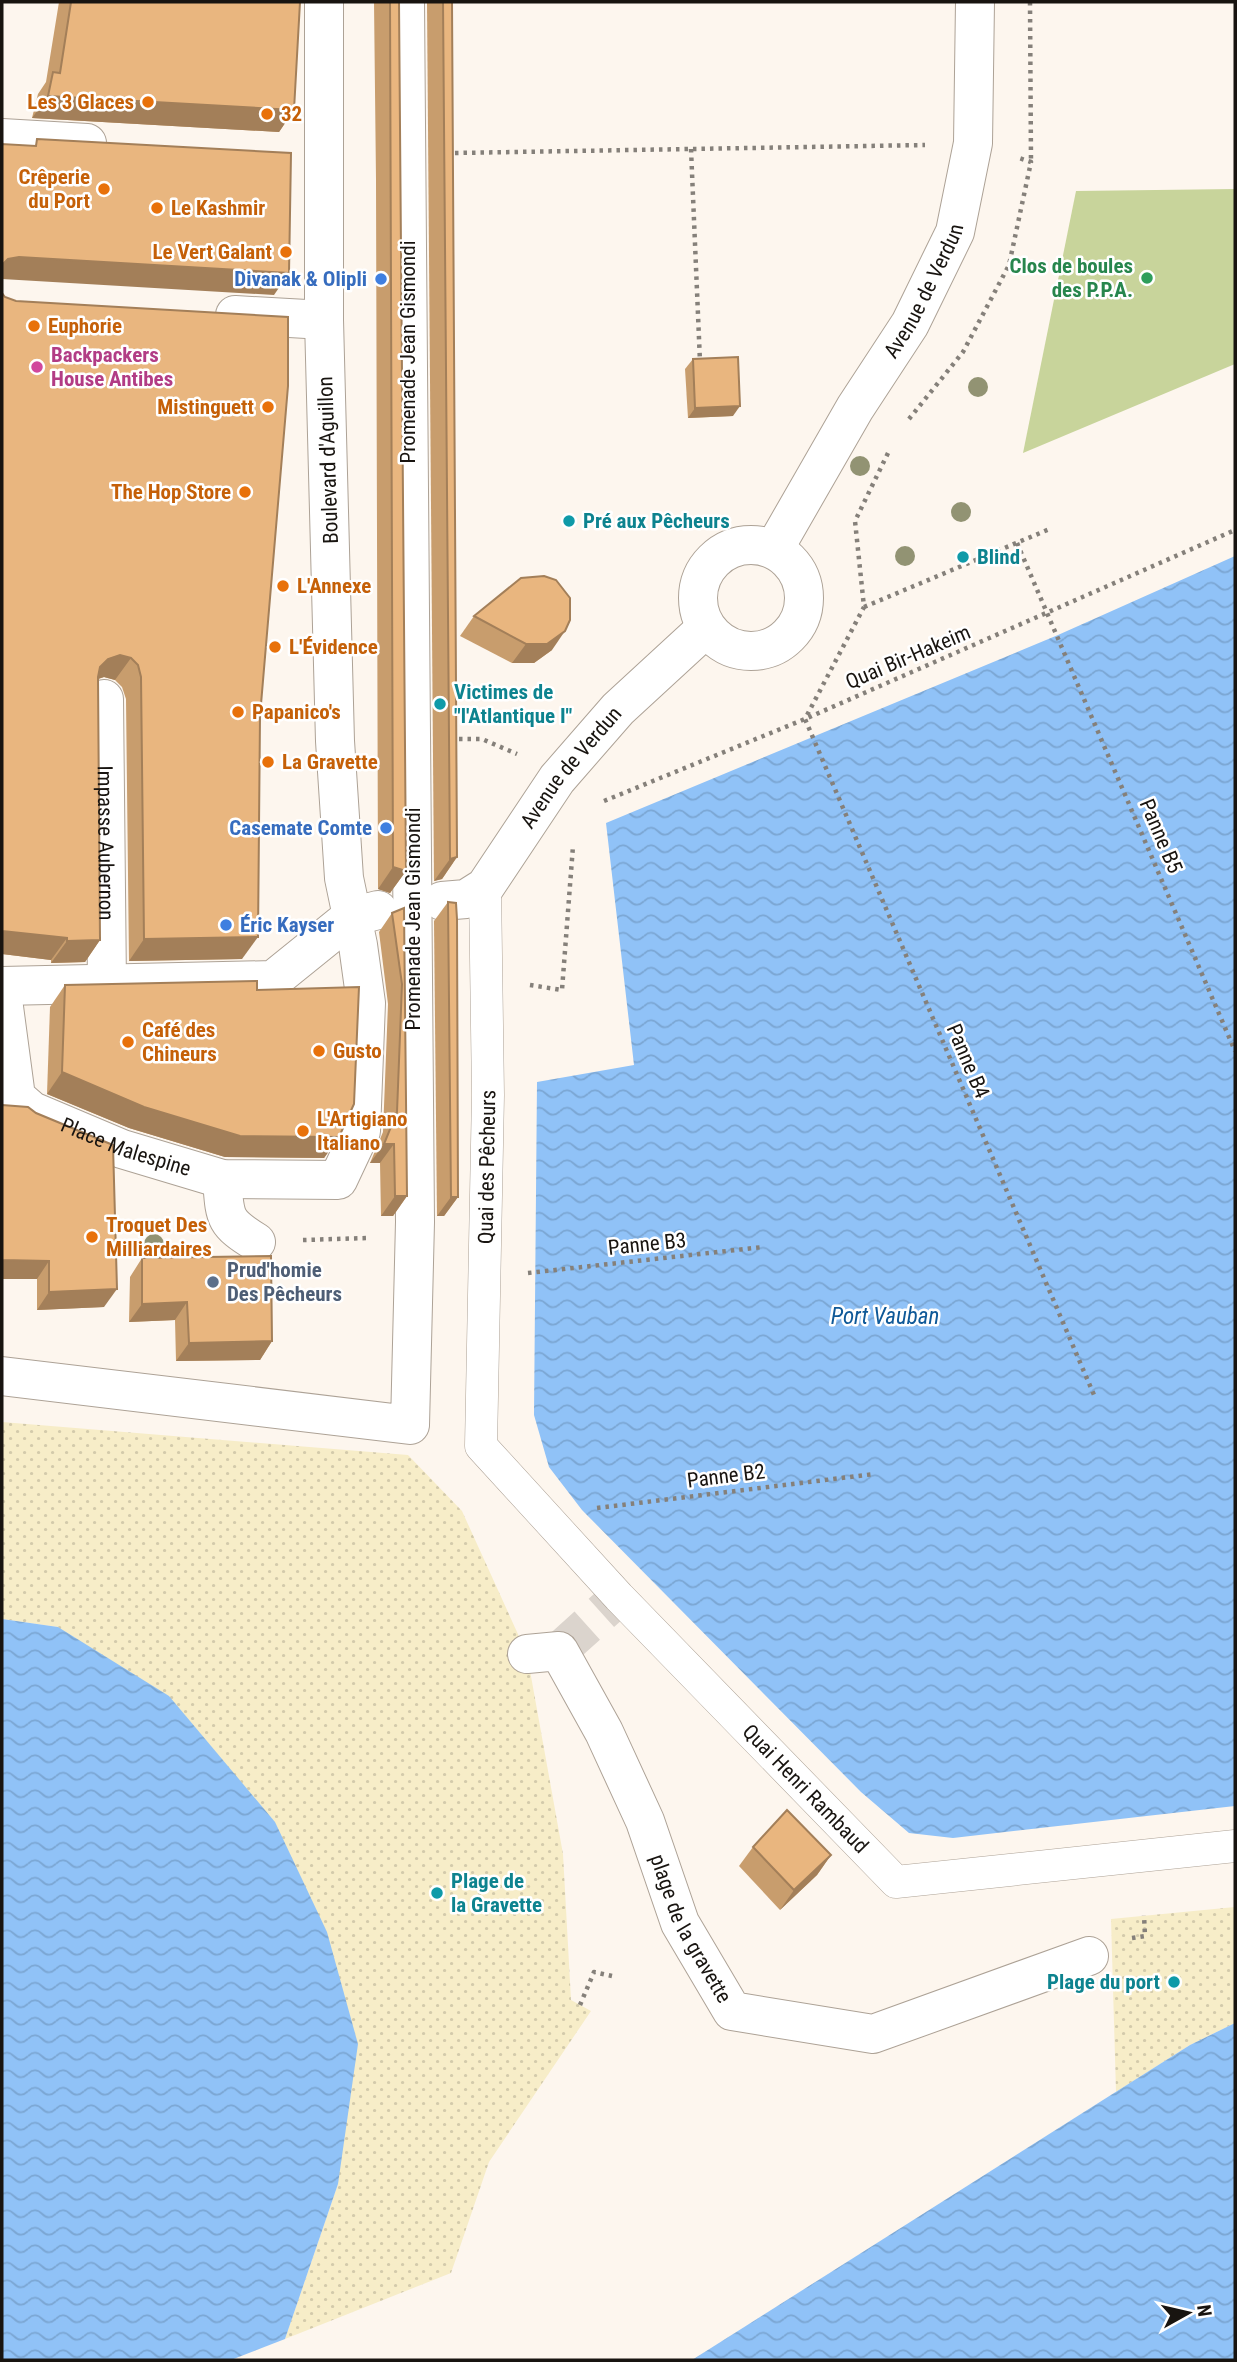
<svg xmlns="http://www.w3.org/2000/svg" width="1237" height="2362" font-family="'Roboto Condensed',sans-serif">
<defs>
<pattern id="sand-dots" width="8" height="8" patternUnits="userSpaceOnUse" patternTransform="scale(1.75)"><rect width="8" height="8" fill="#f7edc8"/><path d="M2 2h.1M6 6h.1" fill="none" stroke="#d3caab" stroke-width="1.8" stroke-linecap="round"/></pattern>
<pattern id="water-waves" width="16" height="10" patternUnits="userSpaceOnUse" patternTransform="scale(1.75)"><rect width="16" height="10" fill="#90c2f7"/><path d="M0 5q4-4 8 0t8 0" fill="none" stroke="#7ba6d3"/></pattern>
</defs>
<rect width="100%" height="100%" fill="#fdf6ee"/>
<g fill="url(#sand-dots)">
<polygon points="2,1422 408,1455 462,1511 527,1654 563,1854 571,2000 591,2011 489,2162 451,2273 285,2339 338,2184 58,1627 2,1619"/>
<polygon points="1235,1907 1235,2023 1190,2045 1116,2092 1111,1919"/>
</g>
<polygon fill="#c8d49b" points="1235,189 1235,364 1023,453 1076,191"/>
<g fill="url(#water-waves)">
<polygon points="1235,556 1235,1806 953,1838 909,1833 861,1792 582,1510 549,1467 534,1415 537,1082 634,1065 606,823 1058,635"/>
<polygon points="2,1619 58,1627 169,1696 275,1822 327,1932 358,2044 338,2184 285,2339 231,2360 2,2360"/>
<polygon points="1235,2023 1235,2360 692,2360 1190,2045"/>
</g>
<g fill="none" stroke-linecap="round" stroke-linejoin="round">
<polyline stroke="#dbd4cd" stroke-width="38" stroke-dasharray="38 19" stroke-linecap="butt" points="559,1651 619,1597"/>
<g stroke="#ada296" stroke-width="33">
<g id="lane">
<path id="s1" d="M485 887 488 1095 481 1446 619 1597 896 1882 1235 1846"/>
</g>
</g>
<g stroke="#ada296" stroke-width="40">
<g id="street">
<polyline points="2,138 87,143"/>
<polyline points="235,315 324,320"/>
<circle cx="751" cy="598" r="53"/>
<path id="s2" d="M774 549 855 408 910 324 955 232 973 143 975 2"/>
<path id="s3" d="M104 699 107 985"/>
<path id="s4" d="M442 901 466 899 485 887 557 779 618 709 706 628"/>
<polyline points="2,986 273,980 351,917 378,910"/>
<path id="s5" d="M2 992 16 1097 32 1111 122 1149 222 1179 338 1180 361 1131 366 1003 358 945 344 878 335 741 324 320V2"/>
<path d="M222 1179C225 1217 223 1222 256 1242"/>
<polyline points="2,1376 410,1425 415,1222 405,2"/>
<path id="s6" d="M527 1654 559 1651 604 1732 645 1821 680 1923 732 2011 873 2034 1089 1956"/>
</g>
</g>
<g stroke="#85807a" stroke-width="4.5" stroke-dasharray="3.5 5" stroke-linecap="butt">
<polyline points="1030,2 1031,162"/>
<polyline points="691,149 700,362"/>
<polyline points="455,153 925,145"/>
<polyline points="909,419 963,352 1009,265 1031,162 1019,158"/>
<polyline points="888,453 855,521 864,607 805,719 1094,1395"/>
<polyline points="1017,543 1235,1051"/>
<polyline points="864,607 1052,528"/>
<polyline points="459,739 482,739 517,754"/>
<polyline points="604,801 805,719 1235,530"/>
<polyline points="530,985 562,990 573,846"/>
<polyline points="303,1240 368,1238"/>
<polyline points="528,1273 763,1247"/>
<polyline points="597,1508 874,1474"/>
<polyline points="1132,1938 1145,1936 1144,1915"/>
<polyline points="580,2005 594,1972 612,1976"/>
</g>
<use href="#lane" stroke="#fff" stroke-width="32"/>
<use href="#street" stroke="#fff" stroke-width="38"/>
</g>
<g fill="#929373">
<circle cx="978" cy="387" r="10"/>
<circle cx="860" cy="466" r="10"/>
<circle cx="961" cy="512" r="10"/>
<circle cx="905" cy="556" r="10"/>
<circle cx="154" cy="1244" r="10"/>
</g>
<g fill="#c89d6d">
<polygon points="59,2 300,2 294,110 279,132 32,118 38,94 46,82"/>
<polygon points="374,2 399,2 406,871 390,893 378,889 376,180"/>
<polygon points="427,2 452,2 457,857 442,879 434,881"/>
<polygon points="2,293 260,716 242,959 129,961 126,699 122,687 115,680 104,677 98,679 100,940 85,962 51,963 51,960 2,954"/>
<polygon points="693,359 733,416 688,418 685,369"/>
<polygon points="474,616 552,650 534,663 512,663 460,636"/>
<polygon points="448,902 458,1197 444,1216 437,1216 434,921"/>
<polygon points="404,908 407,1196 393,1216 381,1216 380,1163 370,1163 383,1132 388,1004 379,932 392,913"/>
<polygon points="65,985 257,990 339,1137 324,1158 225,1157 129,1128 47,1094 50,1007"/>
<polygon points="2,1105 104,1307 37,1310 37,1279 2,1279"/>
<polygon points="142,1258 272,1341 260,1360 176,1361 175,1320 129,1322 130,1277"/>
<polygon points="753,1847 831,1855 817,1875 780,1910 739,1866"/>
</g>
<g fill="#a37f59">
<polygon points="48,96 294,110 279,132 32,118"/>
<polygon points="19,257 289,273 274,295 2,279 2,265 8,259"/>
<polygon points="740,406 733,416 688,418 695,408"/>
<polygon points="565,631 552,650 534,663 512,663 526,644"/>
<polygon points="120,655 131,658 115,680 104,677 92,681 100,667 108,659"/>
<polygon points="457,857 442,879 434,881 450,859"/>
<polygon points="393,867 406,871 390,893 378,889"/>
<polygon points="2,931 67,938 51,960 2,954"/>
<polygon points="258,937 242,959 129,961 144,939"/>
<polygon points="100,940 85,962 51,963 67,941"/>
<polygon points="62,1072 339,1137 324,1158 225,1157 129,1128 47,1094"/>
<polygon points="384,1144 394,1144 380,1163 370,1163"/>
<polygon points="395,1196 407,1196 393,1216 381,1216"/>
<polygon points="451,1197 458,1197 444,1216 437,1216"/>
<polygon points="2,1260 49,1261 37,1279 2,1279"/>
<polygon points="117,1289 104,1307 37,1310 49,1292"/>
<polygon points="187,1302 175,1320 129,1322 142,1304"/>
<polygon points="272,1341 260,1360 176,1361 189,1343"/>
<polygon points="831,1855 817,1875 780,1910 794,1890"/>
</g>
<g fill="#e9b67f" stroke="#a37f59" stroke-width="2">
<polygon points="71,2 300,2 294,110 48,96 53,72 60,73"/>
<polygon points="390,2 399,2 406,871 393,867"/>
<polygon points="443,2 452,2 457,857 450,859"/>
<polygon points="37,139 291,153 289,273 19,257 8,259 2,265 2,144 36,146"/>
<polygon points="2,293 5,297 16,301 288,317 288,386 260,716 258,937 144,939 141,677 138,665 131,658 120,655 108,659 100,667 98,677 100,940 67,941 67,938 2,931"/>
<polygon points="738,357 740,406 695,408 693,359"/>
<polygon points="544,576 556,580 570,598 570,620 565,631 547,644 526,644 474,616 521,578"/>
<polygon points="448,902 456,903 457,919 458,1197 451,1197"/>
<polygon points="404,908 407,1196 395,1196 394,1144 384,1144 397,1112 402,984 392,913"/>
<polygon points="257,981 257,990 359,987 354,1104 339,1137 240,1136 144,1107 62,1072 65,985"/>
<polygon points="2,1105 28,1107 36,1113 113,1145 117,1289 49,1292 49,1261 2,1260"/>
<polygon points="271,1256 272,1341 189,1343 187,1302 142,1304 142,1258"/>
<polygon points="787,1810 831,1855 794,1890 753,1847"/>
</g>
<g fill="#e8710a" stroke="#fff" stroke-width="2.5">
<circle cx="148" cy="102" r="7"/>
<circle cx="267" cy="114" r="7"/>
<circle cx="104" cy="189" r="7"/>
<circle cx="157" cy="208" r="7"/>
<circle cx="286" cy="252" r="7"/>
<circle cx="34" cy="326" r="7"/>
<circle cx="268" cy="407" r="7"/>
<circle cx="245" cy="492" r="7"/>
<circle cx="283" cy="586" r="7"/>
<circle cx="275" cy="647" r="7"/>
<circle cx="238" cy="712" r="7"/>
<circle cx="268" cy="762" r="7"/>
<circle cx="128" cy="1042" r="7"/>
<circle cx="319" cy="1051" r="7"/>
<circle cx="303" cy="1131" r="7"/>
<circle cx="92" cy="1237" r="7"/>
</g>
<circle fill="#2e9e5b" stroke="#fff" stroke-width="2.5" cx="1147" cy="278" r="7"/>
<g fill="#3f7fe0" stroke="#fff" stroke-width="2.5">
<circle cx="381" cy="279" r="7"/>
<circle cx="386" cy="828" r="7"/>
<circle cx="226" cy="925" r="7"/>
</g>
<circle fill="#d1479c" stroke="#fff" stroke-width="2.5" cx="37" cy="367" r="7"/>
<g fill="#0f9aa8" stroke="#fff" stroke-width="2.5">
<circle cx="569" cy="521" r="7"/>
<circle cx="963" cy="557" r="7"/>
<circle cx="440" cy="704" r="7"/>
<circle cx="437" cy="1893" r="7"/>
<circle cx="1174" cy="1982" r="7"/>
</g>
<circle fill="#5c6f8a" stroke="#fff" stroke-width="2.5" cx="213" cy="1282" r="7"/>
<g text-anchor="middle" stroke-width="5" stroke-linejoin="round" paint-order="stroke">
<g font-size="21" font-weight="bold" fill="#c56008" stroke="#fff" text-anchor="start">
<text x="134" y="109" text-anchor="end">Les 3 Glaces</text>
<text x="281" y="121">32</text>
<text x="90" y="184" text-anchor="end">Crêperie<tspan x="90" dy="24">du Port</tspan></text>
<text x="171" y="215">Le Kashmir</text>
<text x="272" y="259" text-anchor="end">Le Vert Galant</text>
<text x="48" y="333">Euphorie</text>
<text x="254" y="414" text-anchor="end">Mistinguett</text>
<text x="231" y="499" text-anchor="end">The Hop Store</text>
<text x="297" y="593">L'Annexe</text>
<text x="289" y="654">L'Évidence</text>
<text x="252" y="719">Papanico's</text>
<text x="282" y="769">La Gravette</text>
<text x="142" y="1037">Café des<tspan x="142" dy="24">Chineurs</tspan></text>
<text x="333" y="1058">Gusto</text>
<text x="317" y="1126">L'Artigiano<tspan x="317" dy="24">Italiano</tspan></text>
<text x="106" y="1232">Troquet Des<tspan x="106" dy="24">Milliardaires</tspan></text>
</g>
<g font-size="21" font-weight="bold" fill="#27864d" stroke="#fff" text-anchor="end">
<text x="1133" y="273">Clos de boules<tspan x="1133" dy="24">des P.P.A.</tspan></text>
</g>
<g font-size="21" font-weight="bold" fill="#366cbe" stroke="#fff" text-anchor="end">
<text x="367" y="286">Divanak &amp; Olipli</text>
<text x="372" y="835">Casemate Comte</text>
<text x="240" y="932" text-anchor="start">Éric Kayser</text>
</g>
<g font-size="21" fill="#181410" stroke="#fff">
<text dy="7" stroke="none"><textPath href="#s2" startOffset="299">Avenue de Verdun</textPath></text>
<text transform="translate(408 352) rotate(-90)" y="7">Promenade Jean Gismondi</text>
<text transform="translate(328 460) rotate(-92)" y="7">Boulevard d'Aguillon</text>
<text transform="translate(908 657) rotate(-23)" y="7">Quai Bir-Hakeim</text>
<text dy="7" stroke="none"><textPath href="#s4" startOffset="194">Avenue de Verdun</textPath></text>
<text transform="translate(1161 836) rotate(67)" y="7">Panne B5</text>
<text dy="7" stroke="none"><textPath href="#s3" startOffset="144">Impasse Aubernon</textPath></text>
<text transform="translate(413 919) rotate(-90)" y="7">Promenade Jean Gismondi</text>
<text transform="translate(968 1061) rotate(67)" y="7">Panne B4</text>
<text dy="7" stroke="none"><textPath href="#s5" startOffset="228">Place Malespine</textPath></text>
<text transform="translate(487 1167) rotate(-89)" y="7">Quai des Pêcheurs</text>
<text transform="translate(647 1244) rotate(-6)" y="7">Panne B3</text>
<text transform="translate(726 1476) rotate(-7)" y="7">Panne B2</text>
<text dy="7" stroke="none"><textPath href="#s1" startOffset="1031">Quai Henri Rambaud</textPath></text>
<text dy="7" stroke="none"><textPath href="#s6" startOffset="340">plage de la gravette</textPath></text>
</g>
<g font-size="21" font-weight="bold" fill="#b23c85" stroke="#fff" text-anchor="start">
<text x="51" y="362">Backpackers<tspan x="51" dy="24">House Antibes</tspan></text>
</g>
<g font-size="21" font-weight="bold" fill="#0d838f" stroke="#fff" text-anchor="start">
<text x="583" y="528">Pré aux Pêcheurs</text>
<text x="977" y="564">Blind</text>
<text x="454" y="699">Victimes de<tspan x="454" dy="24">"l'Atlantique I"</tspan></text>
<text x="451" y="1888">Plage de<tspan x="451" dy="24">la Gravette</tspan></text>
<text x="1160" y="1989" text-anchor="end">Plage du port</text>
</g>
<g font-size="21" font-weight="bold" fill="#4e5e75" stroke="#fff" text-anchor="start">
<text x="227" y="1277">Prud'homie<tspan x="227" dy="24">Des Pêcheurs</tspan></text>
</g>
<g font-size="23" font-style="italic" fill="#0f5998" stroke="#fff">
<text x="885" y="1324">Port Vauban</text>
</g>
</g>
<rect width="1237" height="2362" fill="none" stroke="#181410" stroke-width="7"/>
<g transform="translate(1188 2313) rotate(82)" stroke="#ffffff" stroke-width="5" paint-order="stroke">
<path d="M0-5L12 26L0 18L-12 26Z" fill="#181410"/>
<text y="-10" font-size="19" font-weight="bold" text-anchor="middle" fill="#181410">N</text>
</g>
</svg>
